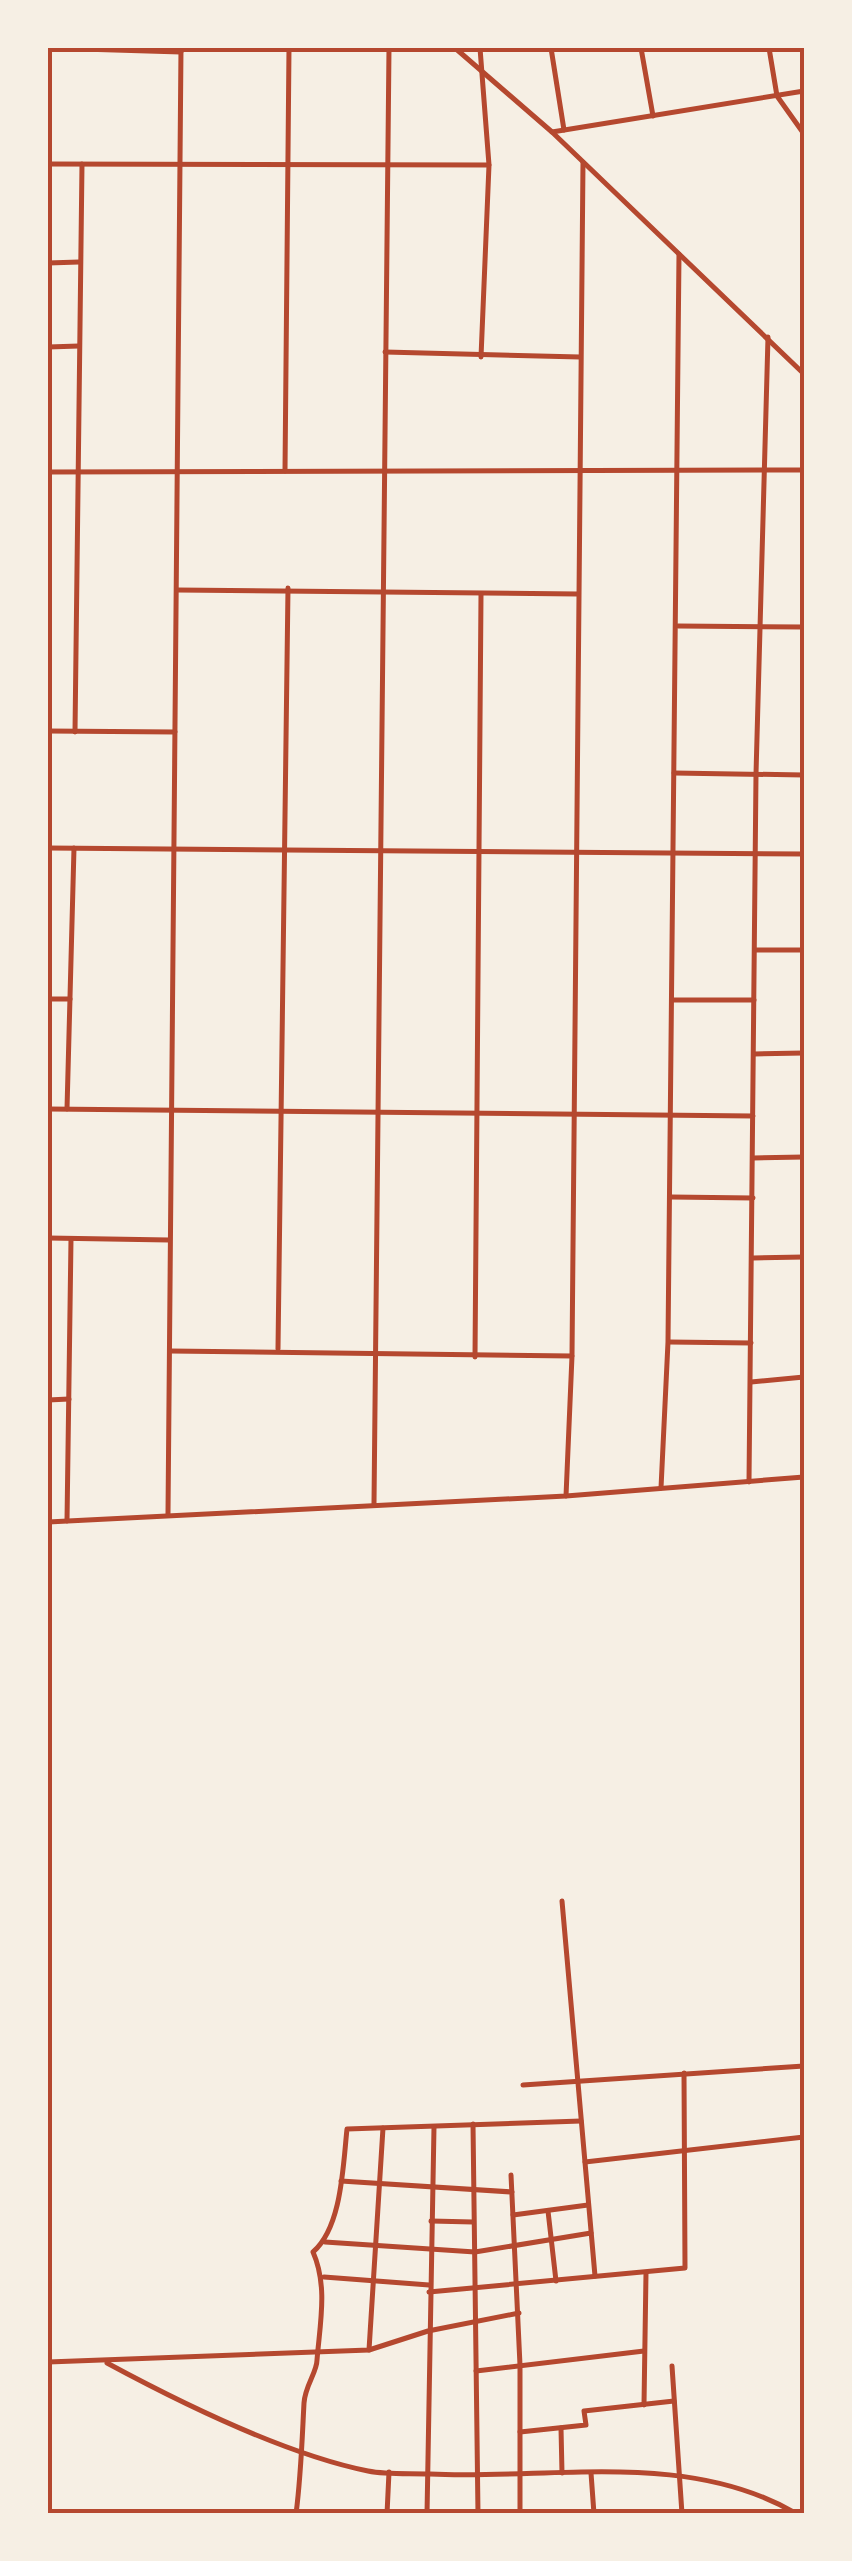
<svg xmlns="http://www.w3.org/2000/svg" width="852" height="2561" font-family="Lato,sans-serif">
<rect width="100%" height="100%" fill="#f6efe4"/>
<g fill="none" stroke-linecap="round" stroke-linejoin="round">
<g stroke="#b5482f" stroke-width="5">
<polyline points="48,48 181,52"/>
<polyline points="455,48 552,132 804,374"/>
<polyline points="480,48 489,165 481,357"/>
<polyline points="551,48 564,130"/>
<polyline points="641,48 653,116"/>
<polyline points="769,48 777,96 804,134"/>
<polyline points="552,132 804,91"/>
<polyline points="48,164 489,165"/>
<polyline points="48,263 79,262"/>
<polyline points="48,347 79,346"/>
<polyline points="385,352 580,357"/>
<polyline points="285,471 289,48"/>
<polyline points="48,472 804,470"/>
<polyline points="177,590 578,594"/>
<polyline points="678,626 804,627"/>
<polyline points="48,731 175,732"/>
<polyline points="75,732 82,164"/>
<polyline points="674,773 804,775"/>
<polyline points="48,848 804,854"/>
<polyline points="755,950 804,950"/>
<polyline points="48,999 70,999"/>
<polyline points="672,1000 754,1000"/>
<polyline points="754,1054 804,1053"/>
<polyline points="48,1109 753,1116"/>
<polyline points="67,1109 74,848"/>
<polyline points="753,1158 804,1157"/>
<polyline points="671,1197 753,1198"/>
<polyline points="48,1238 169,1240"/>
<polyline points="753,1258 804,1257"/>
<polyline points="669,1342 751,1343"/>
<polyline points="278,1349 288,588"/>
<polyline points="170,1351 572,1356"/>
<polyline points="475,1357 481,595"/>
<polyline points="751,1382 804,1377"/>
<polyline points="48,1400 69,1399"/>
<polyline points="749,1482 756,774 768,337"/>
<polyline points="661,1488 668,1342 679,254"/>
<polyline points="566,1496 572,1356 583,162"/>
<polyline points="374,1504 389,48"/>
<polyline points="168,1514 181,48"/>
<polyline points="67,1521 71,1239"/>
<polyline points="562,1901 595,2276"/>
<polyline points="523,2085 804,2066"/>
<polyline points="473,2124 478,2514"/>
<polyline points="585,2162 804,2137"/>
<polyline points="511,2175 520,2365 520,2514"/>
<polyline points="341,2181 512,2192"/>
<polyline points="548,2211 556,2281"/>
<polyline points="513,2215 588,2205"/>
<polyline points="431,2221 473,2222"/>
<polyline points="325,2242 475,2252 591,2233"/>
<polyline points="324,2277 429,2285"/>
<polyline points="429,2292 685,2268 684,2073"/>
<polyline points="369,2350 383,2128"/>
<polyline points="48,2362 369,2350 428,2331 519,2313"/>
<path d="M107 2363C183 2404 284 2454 368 2471 388 2475 410 2473 430 2474 551 2480 687 2449 797 2514"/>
<polyline points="672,2366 682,2514"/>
<polyline points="476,2371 644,2351"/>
<polyline points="644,2405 646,2273"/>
<polyline points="561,2428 562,2473"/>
<polyline points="520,2432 586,2425 584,2411 674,2401"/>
<polyline points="591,2473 594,2514"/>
<path d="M296 2514C301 2476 302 2441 304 2403 305 2386 317 2372 317 2360 320 2323 328 2286 313 2252 342 2227 343 2165 347 2129L581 2121"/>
<polyline points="387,2514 389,2472"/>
<polyline points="427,2514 434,2127"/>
</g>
<polyline stroke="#b5482f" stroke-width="5" points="48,1522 566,1496 804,1477"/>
</g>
<rect width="852" height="2561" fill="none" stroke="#f6efe4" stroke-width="100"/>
<rect x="50" y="50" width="752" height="2461" fill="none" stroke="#b5482f" stroke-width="4"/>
</svg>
